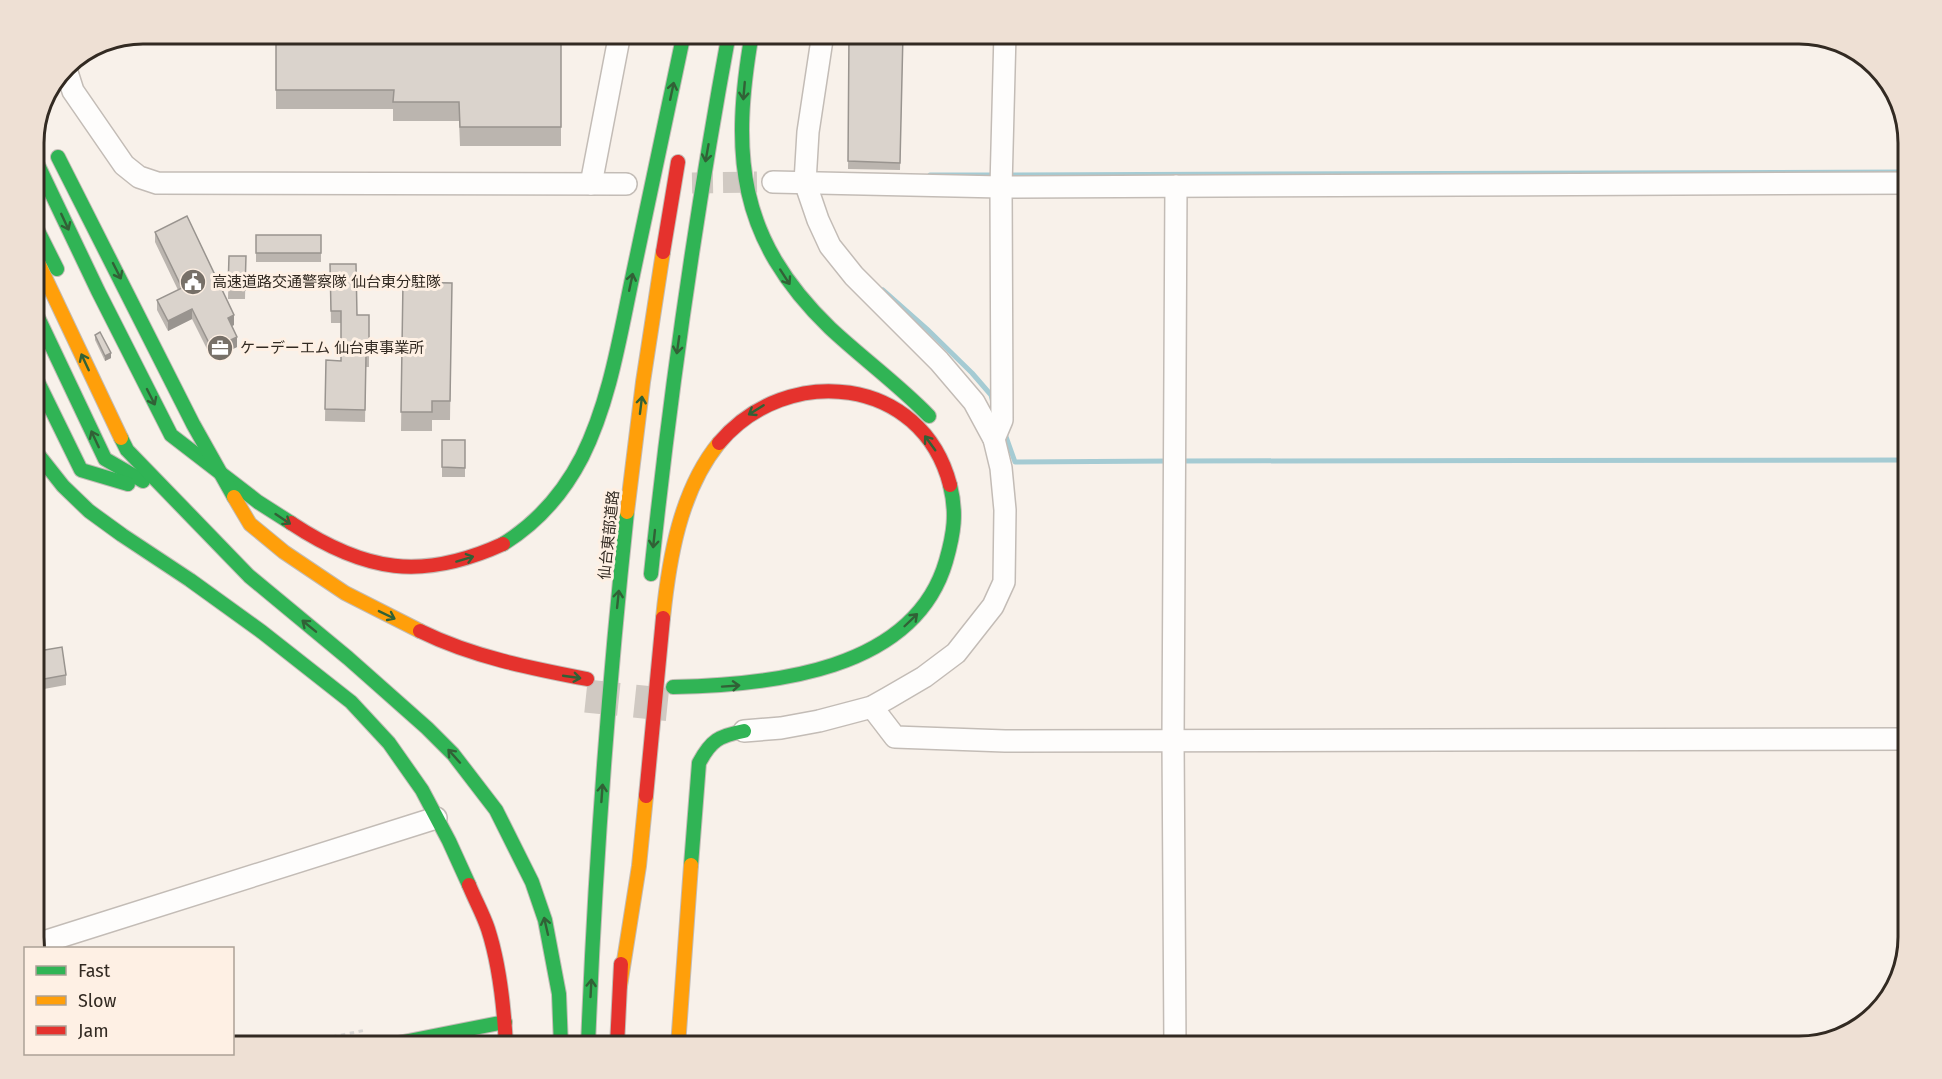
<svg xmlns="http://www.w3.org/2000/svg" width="1942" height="1079" font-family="'Fira Sans','Noto Sans JP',sans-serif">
<rect width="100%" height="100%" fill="#f8f1ea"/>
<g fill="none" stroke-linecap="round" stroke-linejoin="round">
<g stroke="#a5cbd3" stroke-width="5">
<polyline points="930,175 996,175"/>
<polyline points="1005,175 1909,172"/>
<polyline points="883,290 927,329 972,373 991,395 993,403"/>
<polyline points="1004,431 1015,462 1171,461"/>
<polyline points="1180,461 1909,460"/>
</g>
<polyline stroke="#d0c9c2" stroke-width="21" stroke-dasharray="21 10" stroke-linecap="butt" points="692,183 757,182"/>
<polyline stroke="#d0c9c2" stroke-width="33" stroke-dasharray="33 16" stroke-linecap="butt" points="586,696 672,705"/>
<g stroke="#c3bcb6" stroke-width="24">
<g id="street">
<polyline points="65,66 73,91 124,165 139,177 157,183 626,184"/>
<polyline points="773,182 1001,187 1909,183"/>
<polyline points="591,184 620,33"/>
<polyline points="994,439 1002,420 1001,187 1005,33"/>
<polyline points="872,707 895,737 1005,741 1909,739"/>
<polyline points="744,731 781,728 819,721 872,707 888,698 924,677 956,653 993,606 1004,582 1005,510 1001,468 994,439 974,402 939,361 854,276 830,246 818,220 805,182 808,132 823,33"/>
<polyline points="34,945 436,818"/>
<polyline points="1175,1046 1173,740 1176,186"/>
</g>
</g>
<g stroke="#c3bcb6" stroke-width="16">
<g id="fast">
<path d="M752 33C731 154 737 238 830 328 862 358 898 384 929 416"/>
<polyline points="38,128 36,161 98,291 171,435 258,502 291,523"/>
<polyline points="58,157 193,424 234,497"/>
<polyline points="33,221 57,269"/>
<polyline points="33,307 105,459 143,481"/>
<polyline points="33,372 81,470 128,484"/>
<polyline points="121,438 127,450 249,576 348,658 427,728 453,754 496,810 532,882 545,920 559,994 561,1046"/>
<polyline points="33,448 63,486 89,511 122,535 190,580 262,632 351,702 389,743 422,790 449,841 469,885"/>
<path d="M503 544C537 523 564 492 582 457 610 401 620 335 633 274 650 193 667 113 684 33"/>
<path d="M651 574C670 393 696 212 729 33"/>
<path d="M673 687C769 685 914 672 946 561 954 533 957 513 950 485"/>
<path d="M691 865 699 763C711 740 719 736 744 731"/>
<polyline points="383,1046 505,1022"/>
<path d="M588 1046C595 867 608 690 627 512"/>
</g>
</g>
<g stroke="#c3bcb6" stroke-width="16">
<g id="slow">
<polyline points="33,252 121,438"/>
<polyline points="234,497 250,524 284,552 345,593 420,631"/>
<polyline points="627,512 643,382 663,252"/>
<path d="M663 618C669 559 680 491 719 443"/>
<polyline points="620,986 639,866 646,796"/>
<polyline points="678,1046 691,865"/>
</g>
</g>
<g stroke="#c3bcb6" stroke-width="16">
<g id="jam">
<polyline points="663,252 678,162"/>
<path d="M719 443C787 362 922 376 950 485"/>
<path d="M291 523C365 572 422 581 503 544"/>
<path d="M420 631C473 657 530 668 587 679"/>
<polyline points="646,796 663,618"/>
<path d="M469 885C475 900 483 914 488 929 500 966 504 1007 506 1046"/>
<polyline points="617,1046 621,964"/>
</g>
</g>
<polyline stroke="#d9d7d5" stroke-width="3" stroke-dasharray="4.5 4.5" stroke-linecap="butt" points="288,1046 366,1030"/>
<use href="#street" stroke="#fefdfc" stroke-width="21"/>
<use href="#fast" stroke="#30b455" stroke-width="14"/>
<use href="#slow" stroke="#ff9f0a" stroke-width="14"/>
<use href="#jam" stroke="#e5322d" stroke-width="14"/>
</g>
<g fill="#bbb5af">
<polygon points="276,33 561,33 561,146 460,146 459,121 393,121 393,109 276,109"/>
<polygon points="903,33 900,170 848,169 849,34"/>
<polygon points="155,232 234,325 232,326 237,347 212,359 192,319 168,331 157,310 157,300 178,290 155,242"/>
<rect x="256" y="235" width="65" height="27"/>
<polygon points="229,256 246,256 245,299 228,299"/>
<polygon points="330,264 357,315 369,315 369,367 366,367 365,422 325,421 326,360 341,361 341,323 331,323"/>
<polygon points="403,282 452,283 450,420 432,420 432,431 401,431"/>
<polygon points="95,335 111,358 105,361 95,340"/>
<rect x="442" y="440" width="23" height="37"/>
<polygon points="33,652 66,675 66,685 33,691"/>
</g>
<g fill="#99948f">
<polygon points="192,309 192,319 168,331 168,321"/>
<polygon points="234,315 234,325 228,328 228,318"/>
<polygon points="237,337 237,347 212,359 212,349"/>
<polygon points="111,353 111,358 105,361 105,356"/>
</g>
<g fill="#dad3cc" stroke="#99948f" stroke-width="1.5">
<polygon points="276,33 561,33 561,127 460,127 459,102 393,102 394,90 276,90"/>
<polygon points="854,33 903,33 900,163 848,161 849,34"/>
<polygon points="187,216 234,315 228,318 237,337 212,349 192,309 168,321 157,300 182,288 155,232"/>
<rect x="256" y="235" width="65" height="18"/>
<polygon points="229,256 246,256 245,290 228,289"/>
<polygon points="330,264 356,264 357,315 369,315 369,355 366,355 365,410 325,409 326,360 341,361 341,311 331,311"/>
<polygon points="403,282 452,283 450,401 432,401 432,412 401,412"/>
<polygon points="100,332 111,353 105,356 95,335"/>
<polygon points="442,440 465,440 465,468 442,467"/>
<polygon points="62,647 66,675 33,681 33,652"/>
</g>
<defs><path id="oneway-shaft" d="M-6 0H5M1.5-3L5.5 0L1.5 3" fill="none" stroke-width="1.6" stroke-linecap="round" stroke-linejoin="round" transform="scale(1.5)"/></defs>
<g stroke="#316136">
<use href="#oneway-shaft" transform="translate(672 91) rotate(-78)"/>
<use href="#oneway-shaft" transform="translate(744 91) rotate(95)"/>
<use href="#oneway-shaft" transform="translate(707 153) rotate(100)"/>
<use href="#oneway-shaft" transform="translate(65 222) rotate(65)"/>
<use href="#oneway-shaft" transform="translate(117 271) rotate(63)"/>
<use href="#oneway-shaft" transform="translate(785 277) rotate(57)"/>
<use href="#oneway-shaft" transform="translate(631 282) rotate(-78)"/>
<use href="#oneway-shaft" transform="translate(678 345) rotate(98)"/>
<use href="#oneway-shaft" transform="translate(85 362) rotate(-115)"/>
<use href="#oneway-shaft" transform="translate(151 397) rotate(63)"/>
<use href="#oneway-shaft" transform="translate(641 405) rotate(-83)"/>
<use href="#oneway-shaft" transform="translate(756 410) rotate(148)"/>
<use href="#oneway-shaft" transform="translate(95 439) rotate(-115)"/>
<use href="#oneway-shaft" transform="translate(930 443) rotate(-126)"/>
<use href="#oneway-shaft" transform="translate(283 519) rotate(34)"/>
<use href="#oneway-shaft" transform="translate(654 539) rotate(96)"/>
<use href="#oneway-shaft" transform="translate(465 559) rotate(-17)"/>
<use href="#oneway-shaft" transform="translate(618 599) rotate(-84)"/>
<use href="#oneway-shaft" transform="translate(387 615) rotate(26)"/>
<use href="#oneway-shaft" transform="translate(911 620) rotate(-44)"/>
<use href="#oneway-shaft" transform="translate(309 626) rotate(-141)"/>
<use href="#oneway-shaft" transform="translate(572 677) rotate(8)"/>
<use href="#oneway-shaft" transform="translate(731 686) rotate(-4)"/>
<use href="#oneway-shaft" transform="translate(454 756) rotate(-132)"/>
<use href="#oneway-shaft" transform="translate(602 793) rotate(-86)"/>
<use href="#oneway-shaft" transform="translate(546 926) rotate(-103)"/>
<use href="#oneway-shaft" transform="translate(591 988) rotate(-87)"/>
</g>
<defs>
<g id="civic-disc" transform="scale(1.35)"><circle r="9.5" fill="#777068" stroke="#fef0e4"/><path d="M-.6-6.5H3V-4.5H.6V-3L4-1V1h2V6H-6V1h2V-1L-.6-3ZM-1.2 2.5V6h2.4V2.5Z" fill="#fff"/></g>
<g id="office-disc" transform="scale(1.35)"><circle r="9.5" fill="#777068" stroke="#fef0e4"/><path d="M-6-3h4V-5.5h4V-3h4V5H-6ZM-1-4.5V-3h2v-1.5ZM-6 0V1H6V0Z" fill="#fff"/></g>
</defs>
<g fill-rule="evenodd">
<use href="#civic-disc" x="193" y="282"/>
<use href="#office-disc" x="220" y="348"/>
</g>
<g text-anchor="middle" stroke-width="6" stroke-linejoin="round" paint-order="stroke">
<g font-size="15" fill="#322a22" stroke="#fef0e4" text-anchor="start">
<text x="212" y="287">高速道路交通警察隊 仙台東分駐隊</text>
<text x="240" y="353">ケーデーエム 仙台東事業所</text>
</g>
<g font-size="15" fill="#322a22" stroke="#fef0e4">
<text transform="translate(609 535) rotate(-84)" y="5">仙台東部道路</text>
</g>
</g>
<path d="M0 0H1942V1079H0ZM143 44H1799A99 99 0 0 1 1898 143V937A99 99 0 0 1 1799 1036H143A99 99 0 0 1 44 937V143A99 99 0 0 1 143 44Z" fill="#eee0d4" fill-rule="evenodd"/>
<path fill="none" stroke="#322a22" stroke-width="3" d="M143 44H1799A99 99 0 0 1 1898 143V937A99 99 0 0 1 1799 1036H143A99 99 0 0 1 44 937V143A99 99 0 0 1 143 44Z"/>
<rect x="24" y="947" width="210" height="108" fill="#fef0e4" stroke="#aca196" stroke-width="1.5"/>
<rect x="36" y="966" width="30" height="9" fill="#30b455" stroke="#aca196" stroke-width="1.5"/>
<text x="78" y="977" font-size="18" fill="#322a22">Fast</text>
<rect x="36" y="996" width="30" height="9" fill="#ff9f0a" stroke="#aca196" stroke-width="1.5"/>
<text x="78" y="1007" font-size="18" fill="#322a22">Slow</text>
<rect x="36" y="1026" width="30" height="9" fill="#e5322d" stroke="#aca196" stroke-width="1.5"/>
<text x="78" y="1037" font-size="18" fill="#322a22">Jam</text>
</svg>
